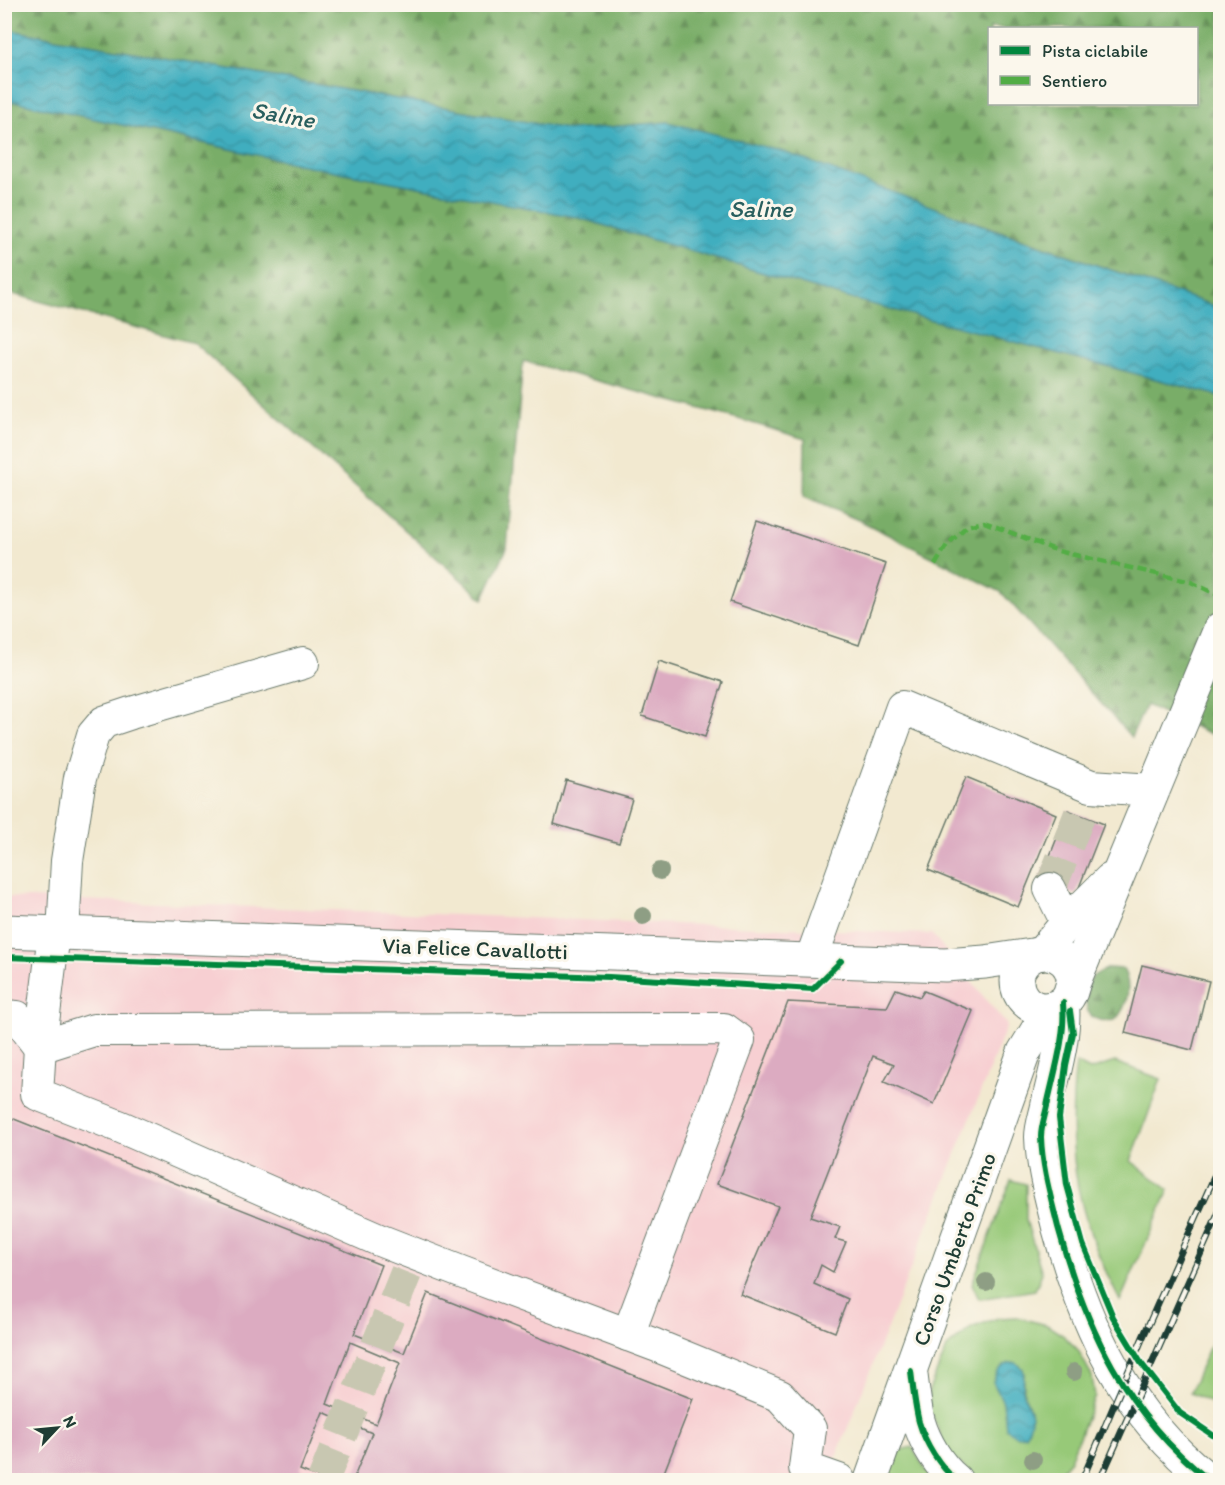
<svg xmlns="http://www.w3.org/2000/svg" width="1225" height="1485" font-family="Itim,sans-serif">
<defs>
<pattern id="forest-firs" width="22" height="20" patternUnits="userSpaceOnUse" patternTransform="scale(1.5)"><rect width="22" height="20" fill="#79ad68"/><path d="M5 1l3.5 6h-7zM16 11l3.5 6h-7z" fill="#638e56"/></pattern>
<pattern id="water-waves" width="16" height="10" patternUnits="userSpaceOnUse" patternTransform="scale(1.5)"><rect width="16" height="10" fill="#41aebf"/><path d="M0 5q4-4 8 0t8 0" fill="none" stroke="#368f9c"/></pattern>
</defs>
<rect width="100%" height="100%" fill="#fbf7ec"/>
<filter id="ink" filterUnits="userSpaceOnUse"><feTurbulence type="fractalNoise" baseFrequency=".0167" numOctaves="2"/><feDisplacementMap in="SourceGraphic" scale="12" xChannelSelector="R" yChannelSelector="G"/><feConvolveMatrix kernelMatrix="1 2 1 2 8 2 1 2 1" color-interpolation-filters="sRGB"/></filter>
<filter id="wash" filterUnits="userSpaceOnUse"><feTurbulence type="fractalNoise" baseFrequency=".008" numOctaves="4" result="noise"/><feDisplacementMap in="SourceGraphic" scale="24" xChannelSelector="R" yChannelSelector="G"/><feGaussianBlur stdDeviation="1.35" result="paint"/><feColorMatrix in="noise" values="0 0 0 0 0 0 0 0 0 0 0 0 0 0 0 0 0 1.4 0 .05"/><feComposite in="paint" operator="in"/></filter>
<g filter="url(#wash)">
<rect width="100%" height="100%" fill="#f2e9d0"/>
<polygon fill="#f7cfd2" points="5,897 932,934 1007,1025 827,1480 5,1480"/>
<g fill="#97c978" stroke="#5b8356" stroke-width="1.5" fill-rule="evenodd">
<path d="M1115 1062 1161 1079 1131 1161 1169 1190 1120 1301C1077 1217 1065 1157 1076 1063L1090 1070Z"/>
<polygon points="1011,1180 1026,1184 1026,1220 1042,1273 1035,1290 979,1299 972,1284"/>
<path d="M1016 1317 1047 1325 1064 1336 1078 1350 1092 1376 1095 1396 1070 1460 1058 1474 1041 1480H989L971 1473 949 1454 930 1410 929 1390 947 1348 971 1328 998 1318ZM1020 1366 1024 1373V1394L1030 1410 1005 1411 1003 1402 994 1382Z"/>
<polygon points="1220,1322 1220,1407 1190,1393"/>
<polygon points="912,1447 931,1480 887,1480 899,1450"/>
</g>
<g fill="url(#forest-firs)" stroke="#4c754e" stroke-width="1.5" fill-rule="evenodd">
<path d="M4 5H1220V308L892 193 668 122 572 130 5 29ZM990 28H1196V104H990Z"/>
<polygon points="4,101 18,102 303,165 576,217 841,296 1220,396 1220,738 1146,705 1131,737 1001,592 863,522 804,497 805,439 735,418 523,361 507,548 483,599 194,343 5,292"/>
<path d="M1109 968 1123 969C1132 985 1128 1007 1115 1020 1096 1023 1083 1016 1087 996 1087 990 1088 982 1092 977 1096 973 1104 971 1109 968Z"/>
</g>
<g fill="url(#water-waves)" stroke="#30767a" stroke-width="1.5">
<polygon points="4,29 572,130 668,122 781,151 987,227 1220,308 1220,396 841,296 576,217 303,165 18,102 5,101"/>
<path d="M1010 1363H1017L1023 1369C1025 1375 1023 1381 1023 1388 1025 1408 1039 1414 1025 1435L1017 1436 1006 1428 1003 1402 993 1382C996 1372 1000 1367 1010 1363Z"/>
</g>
<g id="blocks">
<g fill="#dcabc1" fill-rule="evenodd">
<polygon points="757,521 886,564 859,645 730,602"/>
<polygon points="659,661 723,682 705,737 642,716"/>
<polygon points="966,777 1056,814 1018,907 928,870"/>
<polygon points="566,780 632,799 619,843 554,824"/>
<polygon points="1068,810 1104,824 1076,895 1040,881"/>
<polygon points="1142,965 1209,981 1192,1050 1125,1033"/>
<polygon points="896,989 920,997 924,991 973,1011 934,1104 884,1082 894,1064 873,1056 810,1217 840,1227 835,1239 846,1242 833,1272 821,1265 814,1284 848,1299 835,1332 740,1294 778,1206 717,1184 788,1002 887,1007"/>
<path d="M4 1115 381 1265 354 1334 404 1353 428 1293 693 1399 661 1480H353L372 1433 323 1412 300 1470 325 1480 297 1479 296 1480H4ZM350 1342 400 1363 376 1424 327 1404Z"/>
</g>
</g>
</g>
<g filter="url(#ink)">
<use href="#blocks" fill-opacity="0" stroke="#69796b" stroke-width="1.5"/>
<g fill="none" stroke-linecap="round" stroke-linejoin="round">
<g stroke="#c8c7b1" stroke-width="32" stroke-dasharray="32 16" stroke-linecap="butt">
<polyline points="1050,889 1091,786"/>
<polyline points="323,1480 414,1253"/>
</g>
<g stroke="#69796b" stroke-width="34">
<g id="minor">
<polyline points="1050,889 1067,923"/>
<polyline points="54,933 40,1047 37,1094 121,1127 379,1240 461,1272 655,1345 780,1396 810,1429 805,1468 839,1480"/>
<polyline points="63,933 67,861 80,778 93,735 104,722 131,713 303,663"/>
<polyline points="811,960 902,707 1091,786 1153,790"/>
<path d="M1063 1003C1066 1037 1054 1073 1047 1106 1045 1116 1041 1127 1041 1137 1042 1167 1051 1198 1058 1227 1085 1327 1126 1415 1209 1480"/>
<polyline points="4,1016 17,1017 40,1047 94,1030 724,1029 739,1040 628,1335"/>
<path d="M911 1371C913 1388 915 1406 919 1422 925 1443 940 1467 956 1480"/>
</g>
</g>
<g stroke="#69796b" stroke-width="35">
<g id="major">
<polyline points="4,931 945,965 985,962 1032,955"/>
<circle cx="1045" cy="981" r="28"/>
<polyline points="1042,953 1067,923 1110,880"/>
<polyline points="1071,989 1220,629"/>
<polyline points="871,1480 1024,1052 1051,1008"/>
</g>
</g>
<use href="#minor" stroke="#fff" stroke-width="32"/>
<use href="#major" stroke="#fff" stroke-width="33"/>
<g stroke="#1f3d34" stroke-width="7">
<g id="rail">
<polyline points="1082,1480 1143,1337 1220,1164"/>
<polyline points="1100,1480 1220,1210"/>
</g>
</g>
<use href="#rail" stroke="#fbf7ec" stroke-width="4.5" stroke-dasharray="14" stroke-linecap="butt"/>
<polyline stroke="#52ad45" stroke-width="4.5" stroke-dasharray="9 4.5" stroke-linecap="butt" points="935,565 947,545 967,526 984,522 1058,551 1191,582 1220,596"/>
<g stroke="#fbf7ec" stroke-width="10">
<g id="cycleway">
<polyline points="4,957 609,977 813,989 841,961"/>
<path d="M1063 1003C1066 1037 1054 1073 1047 1106 1045 1116 1041 1127 1041 1137 1042 1167 1051 1198 1058 1227 1085 1327 1126 1415 1209 1480"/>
<polyline points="1070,1011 1073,1033 1066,1065 1059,1118 1067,1185 1083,1244 1113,1317 1141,1363 1180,1413 1220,1440"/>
<path d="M911 1371C913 1388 915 1406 919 1422 925 1443 940 1467 956 1480"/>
</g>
</g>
<use href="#cycleway" stroke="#00873e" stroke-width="6"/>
</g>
<g fill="#8e9e84">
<circle cx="660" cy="871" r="9"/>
<circle cx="643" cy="916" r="9"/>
<circle cx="986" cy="1282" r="9"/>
<circle cx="1074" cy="1372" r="9"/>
<circle cx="1033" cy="1460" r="9"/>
</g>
</g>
<g text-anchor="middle" stroke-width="6" stroke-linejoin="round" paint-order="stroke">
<g font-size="22" fill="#1f3d34" stroke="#fbf7ec">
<text transform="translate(475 948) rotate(2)" y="8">Via Felice Cavallotti</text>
<text transform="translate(954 1249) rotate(-70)" y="8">Corso Umberto Primo</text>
</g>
<g font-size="24" font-style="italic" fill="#295f5e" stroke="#fbf7ec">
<text transform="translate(283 115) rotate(10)" y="8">Saline</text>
<text x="761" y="217">Saline</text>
</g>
</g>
<rect width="1225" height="1485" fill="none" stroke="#fbf7ec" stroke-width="24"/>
<rect x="988" y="27" width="210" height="78" fill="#fbf7ec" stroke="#a3ada2" stroke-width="1.5"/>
<rect x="1000" y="46" width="30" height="9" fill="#00873e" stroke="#a3ada2" stroke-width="1.5"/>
<text x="1042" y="57" font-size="18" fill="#1f3d34">Pista ciclabile</text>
<rect x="1000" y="76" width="30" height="9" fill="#52ad45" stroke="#a3ada2" stroke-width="1.5"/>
<text x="1042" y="87" font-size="18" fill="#1f3d34">Sentiero</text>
<g transform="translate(57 1428) rotate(64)" stroke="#fbf7ec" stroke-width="4.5" paint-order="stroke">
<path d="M0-4.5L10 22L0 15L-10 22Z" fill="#1f3d34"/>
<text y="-9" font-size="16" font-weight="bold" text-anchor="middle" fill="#1f3d34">N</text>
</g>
</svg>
